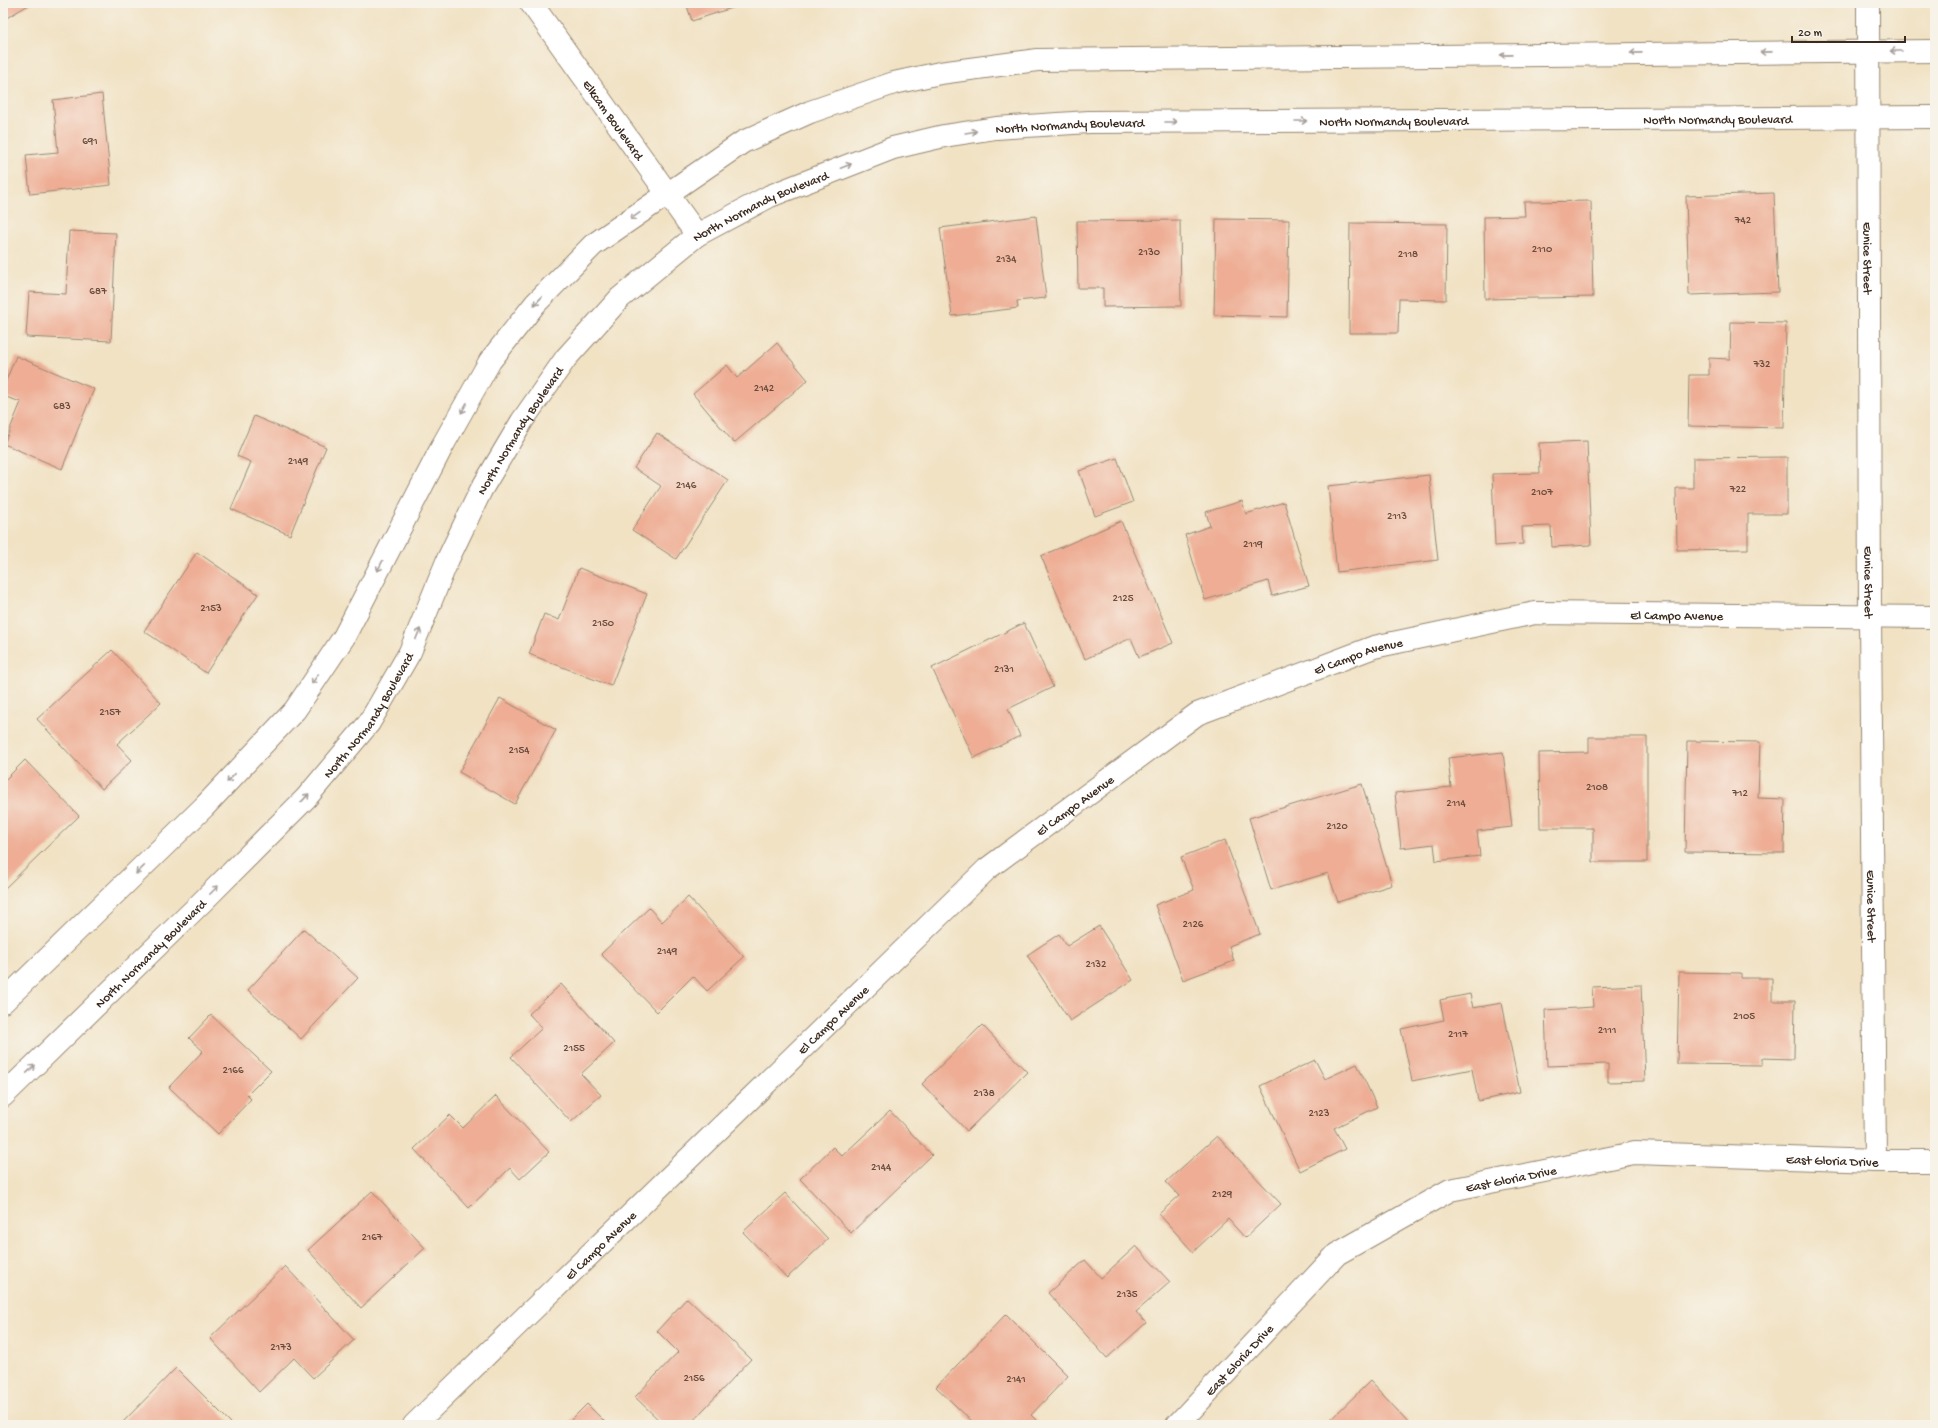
<svg xmlns="http://www.w3.org/2000/svg" width="1938" height="1428" font-family="'Gochi Hand',sans-serif">
<rect width="100%" height="100%" fill="#f7f3e8"/>
<filter id="ink" filterUnits="userSpaceOnUse"><feTurbulence type="fractalNoise" baseFrequency=".025" numOctaves="2"/><feDisplacementMap in="SourceGraphic" scale="8" xChannelSelector="R" yChannelSelector="G"/><feConvolveMatrix kernelMatrix="1 2 1 2 8 2 1 2 1" color-interpolation-filters="sRGB"/></filter>
<filter id="wash" filterUnits="userSpaceOnUse"><feTurbulence type="fractalNoise" baseFrequency=".012" numOctaves="4" result="noise"/><feDisplacementMap in="SourceGraphic" scale="16" xChannelSelector="R" yChannelSelector="G"/><feGaussianBlur stdDeviation="0.9" result="paint"/><feColorMatrix in="noise" values="0 0 0 0 0 0 0 0 0 0 0 0 0 0 0 0 0 1.4 0 .05"/><feComposite in="paint" operator="in"/></filter>
<g filter="url(#wash)">
<rect width="100%" height="100%" fill="#f1e2c4"/>
<g id="blocks">
<g fill="#eead94">
<polygon points="3,3 32,3 3,20"/>
<polygon points="686,3 747,3 692,21"/>
<polygon points="102,94 111,185 30,194 26,155 58,152 53,100"/>
<polygon points="1774,193 1778,292 1689,295 1686,196"/>
<polygon points="1591,201 1593,297 1485,299 1484,217 1525,216 1524,202"/>
<polygon points="1036,216 1046,298 1017,301 1018,308 952,316 940,228"/>
<polygon points="1216,219 1289,220 1287,317 1214,315"/>
<polygon points="1180,220 1181,306 1103,307 1103,288 1078,288 1077,221"/>
<polygon points="1350,223 1447,224 1446,300 1399,299 1398,333 1349,333"/>
<polygon points="69,231 116,233 111,341 26,337 29,292 66,294"/>
<polygon points="1731,322 1786,323 1784,428 1688,426 1689,375 1709,375 1709,358 1730,359"/>
<polygon points="777,343 808,380 734,443 693,394 727,365 737,378"/>
<polygon points="16,356 94,389 62,469 4,444 21,402 3,396 3,388"/>
<polygon points="254,416 326,447 290,535 231,509 251,462 237,456"/>
<polygon points="657,433 728,480 676,559 632,530 661,486 634,468"/>
<polygon points="1587,441 1591,545 1552,547 1551,526 1522,527 1523,544 1495,546 1492,474 1540,473 1539,443"/>
<polygon points="1787,457 1787,514 1748,514 1748,549 1677,550 1676,488 1693,488 1693,458"/>
<polygon points="1117,458 1133,502 1095,516 1079,471"/>
<polygon points="1429,475 1438,560 1337,572 1328,486"/>
<polygon points="1242,501 1246,514 1284,502 1309,586 1272,596 1268,581 1205,600 1185,535 1210,526 1206,512"/>
<polygon points="1121,521 1173,643 1139,657 1131,638 1085,659 1041,556"/>
<polygon points="197,552 258,594 206,673 144,631"/>
<polygon points="579,568 647,594 611,686 529,654 544,614 559,620"/>
<polygon points="1024,623 1053,687 1008,709 1020,736 974,758 932,668"/>
<polygon points="112,650 161,703 117,744 132,760 102,789 37,719"/>
<polygon points="500,698 556,730 515,804 459,772"/>
<polygon points="1589,737 1647,737 1647,862 1593,862 1593,828 1540,828 1539,753 1589,752"/>
<polygon points="1687,741 1760,742 1758,798 1785,799 1784,853 1685,852"/>
<polygon points="1503,752 1512,827 1477,831 1480,856 1436,861 1434,844 1401,848 1395,793 1451,787 1448,758"/>
<polygon points="25,760 79,816 3,890 3,782"/>
<polygon points="1362,784 1392,885 1338,902 1328,873 1271,890 1249,818"/>
<polygon points="1225,840 1260,934 1229,946 1234,961 1183,980 1155,905 1194,890 1181,857"/>
<polygon points="688,897 744,957 707,991 693,976 657,1012 601,954 649,908 662,922"/>
<polygon points="1099,926 1133,980 1070,1021 1027,955 1059,934 1067,946"/>
<polygon points="304,929 358,978 301,1039 248,990"/>
<polygon points="1679,972 1741,973 1741,978 1772,978 1772,1001 1795,1001 1794,1059 1762,1058 1762,1065 1677,1064"/>
<polygon points="561,984 614,1043 581,1074 601,1095 571,1122 511,1057 542,1028 529,1014"/>
<polygon points="1641,985 1645,1081 1608,1082 1608,1064 1547,1066 1545,1010 1593,1007 1592,987"/>
<polygon points="1470,994 1473,1008 1502,1003 1520,1092 1478,1101 1472,1069 1412,1081 1401,1029 1444,1020 1440,1000"/>
<polygon points="211,1015 271,1071 247,1095 251,1099 218,1134 169,1087 203,1051 189,1038"/>
<polygon points="982,1025 1027,1072 967,1131 922,1084"/>
<polygon points="1315,1060 1325,1079 1357,1064 1377,1107 1334,1128 1345,1149 1300,1171 1260,1086"/>
<polygon points="496,1096 549,1152 520,1179 510,1168 469,1208 414,1149 450,1115 463,1128"/>
<polygon points="890,1111 932,1155 851,1233 800,1179 833,1147 842,1156"/>
<polygon points="1217,1136 1281,1204 1245,1238 1228,1219 1193,1252 1159,1214 1179,1196 1166,1182"/>
<polygon points="372,1191 425,1248 361,1308 308,1250"/>
<polygon points="785,1193 828,1239 787,1278 743,1232"/>
<polygon points="1136,1246 1170,1282 1136,1312 1146,1323 1107,1358 1048,1293 1085,1260 1101,1278"/>
<polygon points="285,1266 354,1340 313,1378 294,1358 259,1392 210,1338"/>
<polygon points="687,1298 751,1359 689,1425 664,1425 635,1397 678,1352 657,1331"/>
<polygon points="1006,1314 1068,1376 1031,1415 1040,1424 1039,1425 976,1425 936,1387"/>
<polygon points="176,1368 231,1423 229,1425 120,1425"/>
<polygon points="1370,1381 1411,1425 1325,1425"/>
<polygon points="587,1404 608,1425 566,1425"/>
</g>
</g>
</g>
<g filter="url(#ink)">
<use href="#blocks" fill-opacity="0" stroke="#968671" stroke-width="1"/>
<g fill="none" stroke-linecap="round" stroke-linejoin="round">
<g stroke="#968671" stroke-width="24">
<g id="minor">
<path id="s1" d="M1868 3 1870 617 1875 1161"/>
<path id="s2" d="M414 1425 987 869 1197 714 1374 647 1535 613 1935 617"/>
<path id="s3" d="M1177 1425 1337 1254 1450 1190 1634 1153 1875 1161H1935"/>
</g>
</g>
<g stroke="#968671" stroke-width="24">
<g id="tertiary">
<path id="s4" d="M531 3 697 235"/>
<polyline points="3,1002 204,807 295,710 344,637 444,443 490,361 535,304 593,245 743,142 810,112 894,83 940,73 1037,60 1935,51"/>
<path id="s5" d="M3 1096 201 903 306 798 369 723 410 652 448 559 481 490 522 421 566 358 620 298 697 235 770 196 893 148 944 136 996 128 1089 122 1935 117"/>
</g>
</g>
<use href="#minor" stroke="#fff" stroke-width="22"/>
<use href="#tertiary" stroke="#fff" stroke-width="22"/>
</g>
<defs><path id="oneway-shaft" d="M-6 0H5M1.5-3L5.5 0L1.5 3" fill="none" stroke-width="1.6" stroke-linecap="round" stroke-linejoin="round"/></defs>
<g stroke="#a79f9a">
<use href="#oneway-shaft" transform="translate(1896 51) rotate(-180)"/>
<use href="#oneway-shaft" transform="translate(1766 52) rotate(179)"/>
<use href="#oneway-shaft" transform="translate(1636 53) rotate(179)"/>
<use href="#oneway-shaft" transform="translate(1506 55) rotate(179)"/>
<use href="#oneway-shaft" transform="translate(1301 121)"/>
<use href="#oneway-shaft" transform="translate(1171 122)"/>
<use href="#oneway-shaft" transform="translate(971 132) rotate(-9)"/>
<use href="#oneway-shaft" transform="translate(846 166) rotate(-21)"/>
<use href="#oneway-shaft" transform="translate(635 216) rotate(145)"/>
<use href="#oneway-shaft" transform="translate(538 301) rotate(133)"/>
<use href="#oneway-shaft" transform="translate(464 408) rotate(119)"/>
<use href="#oneway-shaft" transform="translate(380 566) rotate(117)"/>
<use href="#oneway-shaft" transform="translate(418 634) rotate(-68)"/>
<use href="#oneway-shaft" transform="translate(315 679) rotate(124)"/>
<use href="#oneway-shaft" transform="translate(231 778) rotate(133)"/>
<use href="#oneway-shaft" transform="translate(305 798) rotate(-47)"/>
<use href="#oneway-shaft" transform="translate(140 870) rotate(136)"/>
<use href="#oneway-shaft" transform="translate(214 890) rotate(-45)"/>
<use href="#oneway-shaft" transform="translate(31 1069) rotate(-44)"/>
</g>
</g>
<g text-anchor="middle" stroke-width="3" stroke-linejoin="round" paint-order="stroke">
<g font-size="11" fill="#684b3c">
<text x="90" y="144">691</text>
<text x="1743" y="223">742</text>
<text x="1542" y="252">2110</text>
<text x="1149" y="255">2130</text>
<text x="1408" y="257">2118</text>
<text x="1006" y="262">2134</text>
<text x="98" y="294">687</text>
<text x="1762" y="367">732</text>
<text x="764" y="391">2142</text>
<text x="62" y="409">683</text>
<text x="298" y="464">2149</text>
<text x="686" y="488">2146</text>
<text x="1738" y="492">722</text>
<text x="1542" y="495">2107</text>
<text x="1397" y="519">2113</text>
<text x="1253" y="547">2119</text>
<text x="1123" y="601">2125</text>
<text x="211" y="611">2153</text>
<text x="603" y="626">2150</text>
<text x="1004" y="672">2131</text>
<text x="110" y="715">2157</text>
<text x="519" y="753">2154</text>
<text x="1597" y="790">2108</text>
<text x="1740" y="796">712</text>
<text x="1456" y="806">2114</text>
<text x="1337" y="829">2120</text>
<text x="1193" y="927">2126</text>
<text x="667" y="954">2149</text>
<text x="1096" y="967">2132</text>
<text x="1744" y="1019">2105</text>
<text x="1607" y="1033">2111</text>
<text x="1458" y="1037">2117</text>
<text x="574" y="1051">2155</text>
<text x="233" y="1073">2166</text>
<text x="984" y="1096">2138</text>
<text x="1319" y="1116">2123</text>
<text x="881" y="1170">2144</text>
<text x="1222" y="1197">2129</text>
<text x="372" y="1240">2167</text>
<text x="1127" y="1297">2135</text>
<text x="281" y="1350">2173</text>
<text x="694" y="1381">2156</text>
<text x="1016" y="1382">2141</text>
</g>
<g font-size="13" fill="#3b2a1e" stroke="#f7f3e8">
<text dy="5" stroke="none"><textPath href="#s4" startOffset="143">Elkcam Boulevard</textPath></text>
<text dy="5" stroke="none"><textPath href="#s5" startOffset="2161">North Normandy Boulevard</textPath></text>
<text dy="5" stroke="none"><textPath href="#s5" startOffset="1837">North Normandy Boulevard</textPath></text>
<text dy="5" stroke="none"><textPath href="#s5" startOffset="1513">North Normandy Boulevard</textPath></text>
<text dy="5" stroke="none"><textPath href="#s5" startOffset="1189">North Normandy Boulevard</textPath></text>
<text dy="5" stroke="none"><textPath href="#s1" startOffset="255">Eunice Street</textPath></text>
<text dy="5" stroke="none"><textPath href="#s5" startOffset="853">North Normandy Boulevard</textPath></text>
<text dy="5" stroke="none"><textPath href="#s1" startOffset="579">Eunice Street</textPath></text>
<text dy="5" stroke="none"><textPath href="#s2" startOffset="1555">El Campo Avenue</textPath></text>
<text dy="5" stroke="none"><textPath href="#s2" startOffset="1231">El Campo Avenue</textPath></text>
<text dy="5" stroke="none"><textPath href="#s5" startOffset="529">North Normandy Boulevard</textPath></text>
<text dy="5" stroke="none"><textPath href="#s2" startOffset="907">El Campo Avenue</textPath></text>
<text dy="5" stroke="none"><textPath href="#s1" startOffset="903">Eunice Street</textPath></text>
<text dy="5" stroke="none"><textPath href="#s5" startOffset="205">North Normandy Boulevard</textPath></text>
<text dy="5" stroke="none"><textPath href="#s2" startOffset="583">El Campo Avenue</textPath></text>
<text dy="5" stroke="none"><textPath href="#s3" startOffset="750">East Gloria Drive</textPath></text>
<text dy="5" stroke="none"><textPath href="#s3" startOffset="426">East Gloria Drive</textPath></text>
<text dy="5" stroke="none"><textPath href="#s2" startOffset="259">El Campo Avenue</textPath></text>
<text dy="5" stroke="none"><textPath href="#s3" startOffset="90">East Gloria Drive</textPath></text>
</g>
</g>
<rect width="1938" height="1428" fill="none" stroke="#f7f3e8" stroke-width="16"/>
<path d="M1792 36v6h113v-6" fill="none" stroke="#3b2a1e" stroke-width="2"/>
<text x="1798" y="36" font-size="12" fill="#3b2a1e" stroke="#f7f3e8" stroke-width="3" paint-order="stroke">20 m</text>
</svg>
